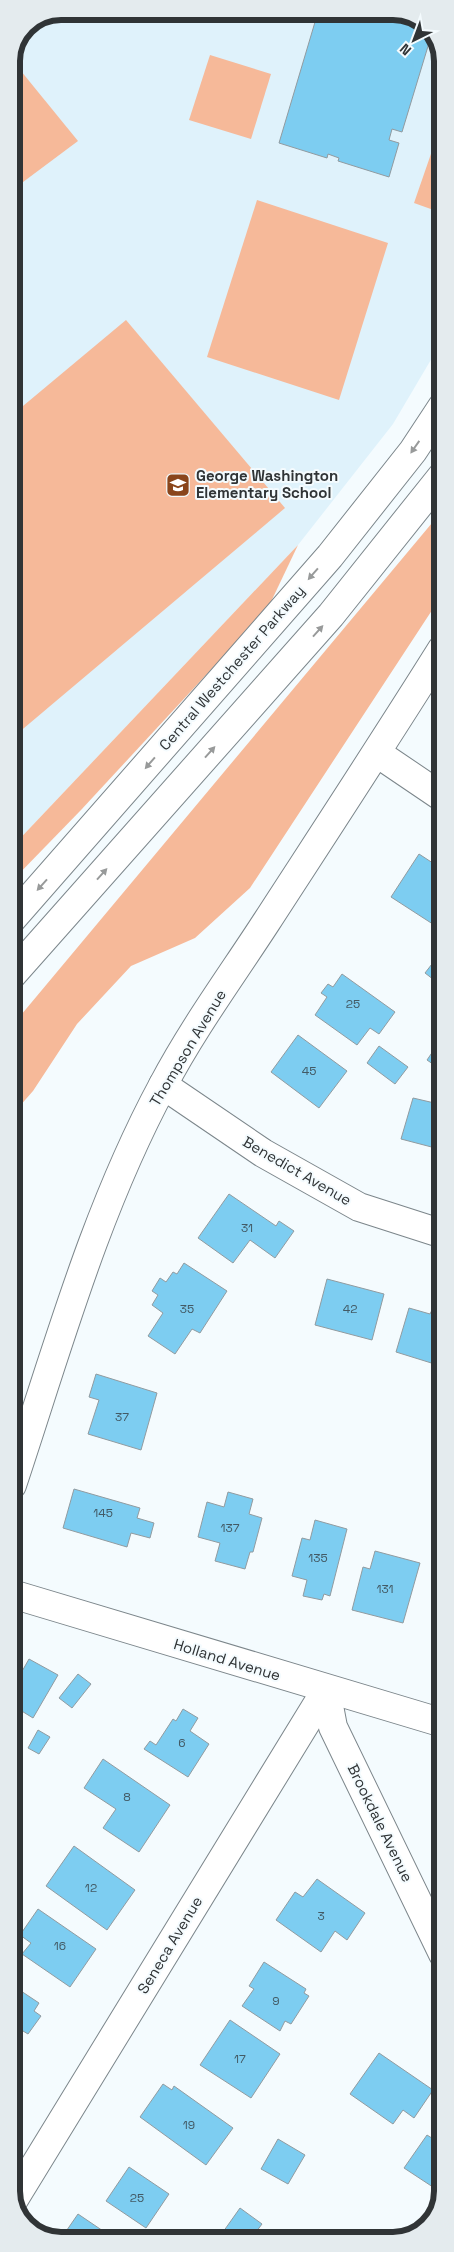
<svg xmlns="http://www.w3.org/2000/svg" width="454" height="2252" font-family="'Space Grotesk',sans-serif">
<rect width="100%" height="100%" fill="#f4fbfe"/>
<polygon fill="#dff2fb" points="61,11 399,12 428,26 442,55 442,341 393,424 298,545 11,848 11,61 26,26"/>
<g fill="#f6b999">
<polygon points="210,55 271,74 251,139 189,120"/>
<polygon points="12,60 78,141 11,191 11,61"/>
<polygon points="433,148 442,151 442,213 414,203"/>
<polygon points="257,200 388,243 339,400 207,357"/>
<polygon points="126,320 285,508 11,739 11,416"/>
<polygon points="442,511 442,595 250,888 195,938 131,966 77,1024 33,1091 11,1116 11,1027"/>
<polygon points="298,545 268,608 81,810 11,882 11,848"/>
</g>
<g fill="#7dcdf1" stroke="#919ba0">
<polygon points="318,12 399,12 428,26 432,33 402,132 392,129 389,140 399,143 389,177 338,161 339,158 328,154 327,158 279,143"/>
<polygon points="419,854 442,869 442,930 391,897"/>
<polygon points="442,951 442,986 425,973"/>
<polygon points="342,974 395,1012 379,1034 370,1028 357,1045 315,1015 327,997 321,993 328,984 333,987"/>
<polygon points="298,1035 347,1071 319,1108 271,1072"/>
<polygon points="442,1038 443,1071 427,1060"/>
<polygon points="379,1046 408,1067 395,1084 367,1063"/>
<polygon points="413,1098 443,1105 443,1150 401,1139"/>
<polygon points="229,1194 276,1226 279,1221 294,1231 275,1258 250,1240 233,1263 198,1238"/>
<polygon points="184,1263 227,1291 200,1333 192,1329 175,1354 148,1336 163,1313 152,1305 158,1295 152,1291 160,1278 166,1282 173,1272 177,1274"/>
<polygon points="327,1279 384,1294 372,1340 315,1325"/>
<polygon points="409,1308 430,1314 432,1310 443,1313 443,1381 437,1379 441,1366 396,1352"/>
<polygon points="96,1374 157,1393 141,1450 88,1434 99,1400 89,1397"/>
<polygon points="74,1489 140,1508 137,1518 154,1523 150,1538 131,1533 127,1547 63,1528"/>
<polygon points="228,1492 253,1499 249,1514 262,1518 253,1552 250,1552 245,1569 215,1561 220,1543 198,1537 207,1502 224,1507"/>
<polygon points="315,1520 347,1529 330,1596 324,1594 322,1600 303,1596 307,1580 292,1576 302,1538 310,1540"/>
<polygon points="375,1551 420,1563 403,1623 352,1610 363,1567 370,1569"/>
<polygon points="29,1659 58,1675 33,1718 12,1705 12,1689"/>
<polygon points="78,1674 91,1684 72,1708 59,1698"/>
<polygon points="183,1709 198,1718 190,1731 209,1744 188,1777 144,1749 150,1741 156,1745 173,1719 176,1721"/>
<polygon points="38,1730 50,1737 39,1754 28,1748"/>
<polygon points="103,1759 170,1805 139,1852 103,1828 116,1809 84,1788"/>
<polygon points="74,1846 135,1890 107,1930 46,1886"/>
<polygon points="317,1879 365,1913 347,1940 335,1931 321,1952 276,1920 295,1892 303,1897"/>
<polygon points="38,1909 96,1949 70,1987 22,1954 31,1943 20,1935"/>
<polygon points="264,1962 306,1989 304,1993 309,1996 291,2024 285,2021 280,2031 242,2006 254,1989 249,1986"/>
<polygon points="12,1985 39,2003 34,2011 41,2016 28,2034 23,2031 17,2040 12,2037"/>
<polygon points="230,2020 280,2054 251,2098 200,2065"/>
<polygon points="379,2053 433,2090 414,2118 403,2110 393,2124 350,2094"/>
<polygon points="163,2084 172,2090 174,2086 233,2128 206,2165 140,2117"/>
<polygon points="427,2135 443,2145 442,2193 404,2168"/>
<polygon points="278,2139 305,2155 288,2184 261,2169"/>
<polygon points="129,2167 169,2194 146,2228 106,2201"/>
<polygon points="240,2208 262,2224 250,2240 236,2240 223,2232"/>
<polygon points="78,2214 109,2235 112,2230 128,2240 60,2240"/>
<polygon points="397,2231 406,2237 399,2240 391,2240"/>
</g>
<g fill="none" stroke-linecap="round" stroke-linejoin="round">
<g stroke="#7c868b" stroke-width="30">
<g id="minor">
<polyline points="377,753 442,797"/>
<polyline points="163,1085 263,1153 359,1207 443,1234"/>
<path d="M12 1485C57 1350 95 1211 163 1085 193 1028 232 975 267 921 326 830 385 740 442 649"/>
<polyline points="326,1690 333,1727 443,1954"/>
<polyline points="13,2201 326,1690"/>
</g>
</g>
<g stroke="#7c868b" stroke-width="30">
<polyline id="tertiary" points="12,1594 443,1723"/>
</g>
<g stroke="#7c868b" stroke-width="30">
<g id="primary">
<polyline points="11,920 330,556 413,451 442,407"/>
<polyline points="11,976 331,615 442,476"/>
</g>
</g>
<use href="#minor" stroke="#fff" stroke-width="28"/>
<use href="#tertiary" stroke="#fff" stroke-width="28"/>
<use href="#primary" stroke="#fff" stroke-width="28"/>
</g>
<defs><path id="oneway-solid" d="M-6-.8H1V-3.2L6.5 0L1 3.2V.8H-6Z" transform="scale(1.25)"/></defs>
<g fill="#989a9a">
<use href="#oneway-solid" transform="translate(415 447) rotate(125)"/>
<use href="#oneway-solid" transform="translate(313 574) rotate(131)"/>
<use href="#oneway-solid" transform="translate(318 631) rotate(-48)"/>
<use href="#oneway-solid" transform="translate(210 752) rotate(-48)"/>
<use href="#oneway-solid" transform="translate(150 763) rotate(131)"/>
<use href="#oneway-solid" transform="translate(102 874) rotate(-48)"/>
<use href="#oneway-solid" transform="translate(42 885) rotate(132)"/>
</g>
<defs>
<g id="school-square" transform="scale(1.25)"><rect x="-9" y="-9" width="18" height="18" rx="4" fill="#8a451b" stroke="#f4fbfe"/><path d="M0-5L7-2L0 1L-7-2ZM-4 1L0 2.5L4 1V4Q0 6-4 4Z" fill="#fff"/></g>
</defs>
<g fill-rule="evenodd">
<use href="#school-square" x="178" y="485"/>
</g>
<g text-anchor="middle" stroke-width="4" stroke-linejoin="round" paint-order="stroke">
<g font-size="12" fill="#435a65">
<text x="353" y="1008">25</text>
<text x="309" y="1075">45</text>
<text x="247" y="1232">31</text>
<text x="187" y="1313">35</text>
<text x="350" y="1313">42</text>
<text x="122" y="1421">37</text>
<text x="103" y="1517">145</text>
<text x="230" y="1532">137</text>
<text x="318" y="1562">135</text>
<text x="385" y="1593">131</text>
<text x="182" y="1747">6</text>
<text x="127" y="1801">8</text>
<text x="91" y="1892">12</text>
<text x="321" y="1920">3</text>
<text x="60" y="1950">16</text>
<text x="276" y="2005">9</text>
<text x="240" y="2063">17</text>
<text x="189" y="2129">19</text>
<text x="137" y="2202">25</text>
</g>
<g font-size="15" font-weight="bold" fill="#303436" stroke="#f4fbfe" text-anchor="start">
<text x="196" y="481">George Washington<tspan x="196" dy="17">Elementary School</tspan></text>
</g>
<g font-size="15" fill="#303436" stroke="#f4fbfe">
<text transform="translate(232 668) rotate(-49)" y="5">Central Westchester Parkway</text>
<text transform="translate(188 1048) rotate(-59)" y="5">Thompson Avenue</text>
<text transform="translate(297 1171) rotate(30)" y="5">Benedict Avenue</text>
<text transform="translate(227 1660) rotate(17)" y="5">Holland Avenue</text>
<text transform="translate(380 1823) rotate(64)" y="5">Brookdale Avenue</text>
<text transform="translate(170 1945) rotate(-59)" y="5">Seneca Avenue</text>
</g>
</g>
<path d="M0 0H454V2252H0ZM61 20H393A41 41 0 0 1 434 61V2191A41 41 0 0 1 393 2232H61A41 41 0 0 1 20 2191V61A41 41 0 0 1 61 20Z" fill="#e4ebee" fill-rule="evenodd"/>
<path fill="none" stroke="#303436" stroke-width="6" d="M61 20H393A41 41 0 0 1 434 61V2191A41 41 0 0 1 393 2232H61A41 41 0 0 1 20 2191V61A41 41 0 0 1 61 20Z"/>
<g transform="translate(414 40) rotate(222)" stroke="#f4fbfe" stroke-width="4" paint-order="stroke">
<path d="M0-4L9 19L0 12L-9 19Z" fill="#303436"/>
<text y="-8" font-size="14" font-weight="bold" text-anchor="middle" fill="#303436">N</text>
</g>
</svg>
